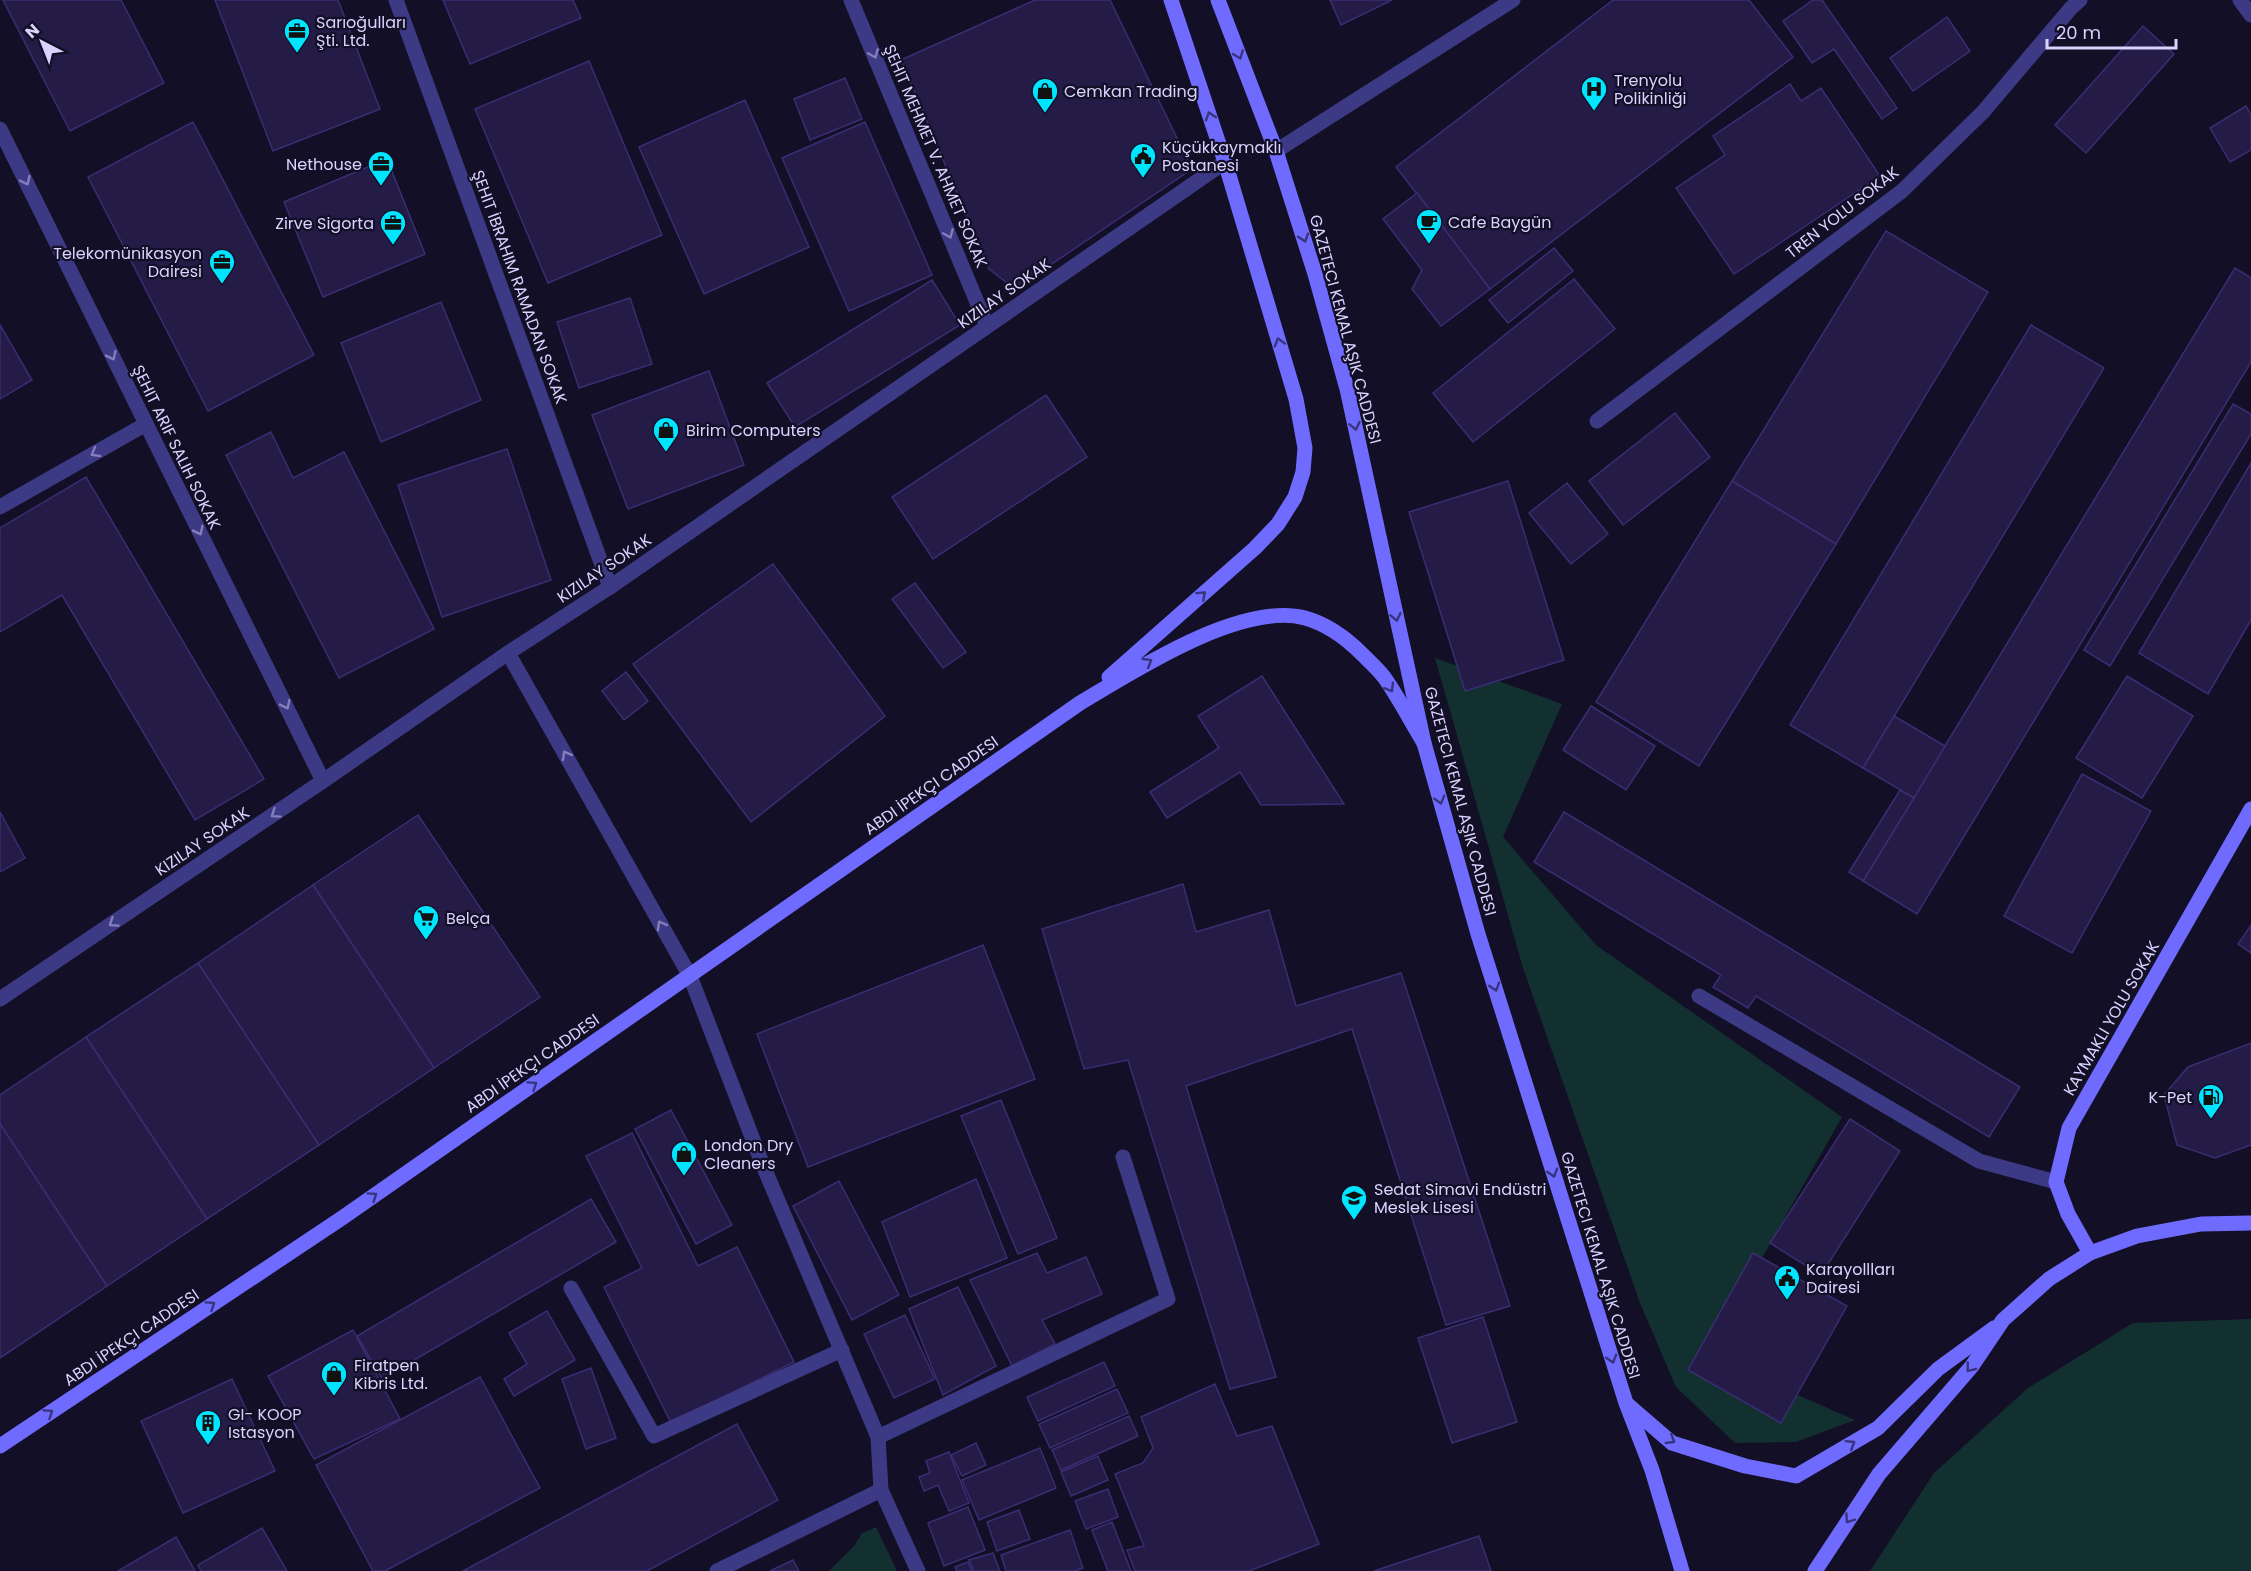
<svg xmlns="http://www.w3.org/2000/svg" width="2251" height="1571" font-family="Poppins,sans-serif">
<rect width="100%" height="100%" fill="#130f26"/>
<g fill="#12302f">
<polygon points="1435,658 1562,704 1503,837 1596,945 1842,1117 1707,1355 1855,1420 1796,1442 1735,1443 1676,1387 1640,1303 1523,968"/>
<polygon points="2251,1319 2251,1571 1870,1571 1934,1473 2028,1388 2133,1323"/>
<polygon points="876,1527 897,1571 829,1571 854,1546 862,1533"/>
</g>
<g fill="#241b47" stroke="#3b2d73" stroke-width="1.5">
<polygon points="3,0 121,0 164,83 70,131"/>
<polygon points="215,0 338,0 380,109 273,151"/>
<polygon points="443,0 573,0 581,18 470,64"/>
<polygon points="1035,0 1110,0 1192,169 1015,289 989,269 901,60"/>
<polygon points="1330,0 1392,0 1341,25"/>
<polygon points="1613,0 1749,0 1793,57 1490,289 1396,167"/>
<polygon points="1813,0 1822,0 1897,108 1882,119 1834,49 1812,63 1783,21"/>
<polygon points="1947,17 1970,51 1913,91 1890,58"/>
<polygon points="2143,26 2174,54 2086,153 2055,125"/>
<polygon points="589,61 662,235 548,283 475,109"/>
<polygon points="845,78 862,119 810,140 794,99"/>
<polygon points="1790,84 1801,101 1821,88 1880,176 1734,274 1676,188 1725,155 1713,136"/>
<polygon points="745,100 809,247 704,294 639,147"/>
<polygon points="2246,106 2251,115 2251,150 2230,162 2210,128"/>
<polygon points="193,122 314,355 208,411 88,177"/>
<polygon points="865,122 932,275 849,311 782,158"/>
<polygon points="387,159 425,254 323,297 284,202"/>
<polygon points="1417,193 1490,289 1441,326 1412,289 1422,270 1383,219"/>
<polygon points="1886,231 1988,292 1836,544 1732,481"/>
<polygon points="1554,248 1573,271 1508,323 1489,300"/>
<polygon points="2235,268 2251,278 2251,362 1917,914 1863,881"/>
<polygon points="1574,279 1615,329 1473,442 1433,393"/>
<polygon points="932,280 960,325 795,427 767,383"/>
<polygon points="630,298 652,364 579,388 557,322"/>
<polygon points="441,302 481,400 381,442 341,343"/>
<polygon points="0,325 32,380 0,399"/>
<polygon points="2031,325 2104,368 1863,768 1790,725"/>
<polygon points="709,371 744,465 628,509 592,415"/>
<polygon points="1046,395 1087,457 933,559 892,497"/>
<polygon points="2233,404 2251,414 2251,434 2110,666 2084,650"/>
<polygon points="1675,413 1710,457 1623,525 1589,481"/>
<polygon points="271,432 293,478 344,452 434,629 339,678 226,455"/>
<polygon points="507,449 551,580 442,617 398,485"/>
<polygon points="2251,463 2251,620 2208,694 2139,653"/>
<polygon points="86,477 264,779 195,820 62,595 0,632 0,528"/>
<polygon points="1508,481 1564,660 1465,691 1409,512"/>
<polygon points="1732,481 1836,544 1699,766 1596,702"/>
<polygon points="1567,483 1608,534 1571,564 1529,513"/>
<polygon points="773,564 885,716 751,822 633,664"/>
<polygon points="915,583 966,652 943,668 892,599"/>
<polygon points="626,672 648,701 624,720 602,691"/>
<polygon points="1262,676 1344,804 1261,805 1240,772 1167,818 1150,792 1219,748 1198,716"/>
<polygon points="2127,676 2193,716 2142,798 2076,758"/>
<polygon points="1591,706 1655,746 1626,790 1563,750"/>
<polygon points="1894,716 1945,746 1914,798 1863,768"/>
<polygon points="2082,774 2151,811 2072,953 2004,916"/>
<polygon points="1900,790 1914,798 1863,881 1849,872"/>
<polygon points="0,812 25,858 0,872"/>
<polygon points="1564,812 2020,1087 1989,1137 1756,996 1748,1008 1713,987 1721,975 1534,862"/>
<polygon points="418,815 540,997 434,1068 313,885"/>
<polygon points="1183,884 1196,932 1269,910 1296,1006 1401,973 1510,1306 1446,1325 1352,1029 1186,1086 1276,1377 1230,1389 1128,1060 1084,1069 1042,929"/>
<polygon points="313,885 434,1068 319,1145 198,963"/>
<polygon points="2251,925 2251,953 2238,944"/>
<polygon points="983,945 1035,1079 808,1167 757,1034"/>
<polygon points="198,963 319,1145 207,1219 86,1037"/>
<polygon points="86,1037 207,1219 107,1286 0,1124 0,1095"/>
<polygon points="2251,1043 2251,1145 2215,1158 2177,1145 2164,1095 2188,1067"/>
<polygon points="1001,1100 1057,1238 1018,1254 961,1116"/>
<polygon points="671,1110 732,1225 696,1244 635,1129"/>
<polygon points="1850,1119 1900,1151 1821,1275 1770,1243"/>
<polygon points="0,1124 107,1286 0,1358"/>
<polygon points="632,1133 698,1266 737,1247 794,1362 671,1423 604,1287 642,1268 586,1156"/>
<polygon points="976,1179 1007,1258 910,1297 882,1222"/>
<polygon points="839,1181 899,1295 852,1320 793,1206"/>
<polygon points="591,1199 616,1242 382,1379 357,1336"/>
<polygon points="1037,1253 1047,1273 1086,1257 1102,1294 1042,1320 1055,1344 1012,1366 970,1280"/>
<polygon points="1753,1253 1847,1306 1781,1423 1688,1370"/>
<polygon points="958,1287 996,1366 943,1395 909,1309"/>
<polygon points="547,1311 575,1360 514,1396 504,1379 527,1364 509,1333"/>
<polygon points="905,1315 935,1379 894,1398 864,1334"/>
<polygon points="1483,1317 1517,1422 1452,1443 1418,1338"/>
<polygon points="353,1330 400,1419 314,1459 268,1376"/>
<polygon points="1104,1362 1115,1386 1038,1421 1027,1397"/>
<polygon points="591,1368 616,1438 586,1449 562,1379"/>
<polygon points="480,1377 540,1488 385,1571 373,1571 316,1465"/>
<polygon points="232,1379 275,1471 183,1513 141,1421"/>
<polygon points="1215,1384 1237,1436 1272,1426 1319,1544 1249,1571 1135,1571 1127,1550 1144,1546 1115,1474 1143,1463 1153,1448 1141,1417"/>
<polygon points="1117,1389 1128,1413 1050,1448 1039,1424"/>
<polygon points="1129,1416 1138,1436 1061,1470 1052,1450"/>
<polygon points="737,1424 778,1500 647,1571 463,1571"/>
<polygon points="976,1443 986,1465 962,1476 951,1455"/>
<polygon points="1040,1448 1056,1488 979,1520 962,1480"/>
<polygon points="949,1452 969,1503 949,1511 938,1485 924,1491 919,1477 930,1473 926,1461"/>
<polygon points="1098,1456 1108,1480 1071,1496 1061,1472"/>
<polygon points="1108,1489 1118,1517 1086,1529 1075,1501"/>
<polygon points="968,1507 985,1550 944,1566 928,1523"/>
<polygon points="1019,1510 1030,1539 997,1551 987,1522"/>
<polygon points="1112,1522 1131,1571 1108,1571 1092,1530"/>
<polygon points="262,1528 287,1571 201,1571 198,1565"/>
<polygon points="1070,1530 1083,1568 1075,1571 1006,1571 1001,1555"/>
<polygon points="1479,1536 1491,1571 1374,1571"/>
<polygon points="176,1537 195,1571 118,1571"/>
<polygon points="993,1553 1000,1571 974,1571 969,1560"/>
<polygon points="793,1560 799,1571 770,1571"/>
<polygon points="968,1562 972,1571 957,1571 955,1567"/>
</g>
<g fill="none" stroke-linecap="round" stroke-linejoin="round">
<g stroke="#3d3a85" stroke-width="15">
<polyline points="1597,421 1902,191 1983,112 2071,8 2080,0"/>
<polyline points="690,976 762,1163 878,1437 881,1490 918,1571"/>
<polyline points="1699,996 1979,1161 2056,1182"/>
<polyline points="571,1288 654,1436 842,1350"/>
<polyline points="878,1437 1168,1299 1123,1157"/>
<polyline points="717,1571 881,1490"/>
</g>
<g stroke="#3d3a85" stroke-width="15">
<polyline points="396,0 610,587"/>
<polyline points="851,0 987,326"/>
<polyline points="2240,0 2251,15"/>
<polyline points="0,129 323,781"/>
<polyline points="1276,151 1513,0"/>
<polyline points="0,507 146,424"/>
<polyline points="508,653 690,976"/>
<polyline points="0,999 323,781 508,653 610,587 1225,162"/>
</g>
<g stroke="#6f6bff" stroke-width="15">
<polyline points="1218,0 1276,151 1315,274 1347,389 1424,743 1478,934 1626,1403 1652,1470 1682,1571"/>
<polyline points="1109,677 1255,548 1278,524 1295,497 1303,472 1305,448 1296,399 1225,162 1171,0"/>
<polyline points="2090,1253 2068,1214 2056,1182 2069,1128 2251,809"/>
<polyline points="1628,1405 1672,1443 1745,1466 1796,1476 1878,1428 1938,1369 1994,1328"/>
<path d="M0 1446 342 1218 1080 703C1134 671 1241 601 1305 618 1327 624 1346 638 1362 654 1369 661 1378 669 1384 677 1399 698 1411 722 1424 743"/>
<polyline points="1815,1571 1879,1474 1972,1366 2003,1320 2049,1279 2090,1253 2137,1236 2201,1224 2251,1223"/>
</g>
</g>
<defs><path id="oneway-chevron" d="M-2-3.5L2.5 0L-2 3.5" fill="none" stroke-width="1.6" stroke-linecap="round" stroke-linejoin="round" transform="scale(1.5)"/></defs>
<g stroke="#837fbc">
<use href="#oneway-chevron" transform="translate(874 54) rotate(67)"/>
<use href="#oneway-chevron" transform="translate(26 181) rotate(64)"/>
<use href="#oneway-chevron" transform="translate(949 234) rotate(67)"/>
<use href="#oneway-chevron" transform="translate(112 356) rotate(64)"/>
<use href="#oneway-chevron" transform="translate(95 453) rotate(150)"/>
<use href="#oneway-chevron" transform="translate(199 531) rotate(64)"/>
<use href="#oneway-chevron" transform="translate(286 705) rotate(64)"/>
<use href="#oneway-chevron" transform="translate(566 755) rotate(-119)"/>
<use href="#oneway-chevron" transform="translate(275 814) rotate(146)"/>
<use href="#oneway-chevron" transform="translate(113 923) rotate(146)"/>
<use href="#oneway-chevron" transform="translate(661 925) rotate(-119)"/>
</g>
<g stroke="#38347d">
<use href="#oneway-chevron" transform="translate(1239 55) rotate(69)"/>
<use href="#oneway-chevron" transform="translate(1210 116) rotate(-108)"/>
<use href="#oneway-chevron" transform="translate(1304 238) rotate(72)"/>
<use href="#oneway-chevron" transform="translate(1279 342) rotate(-106)"/>
<use href="#oneway-chevron" transform="translate(1355 426) rotate(78)"/>
<use href="#oneway-chevron" transform="translate(1202 595) rotate(-42)"/>
<use href="#oneway-chevron" transform="translate(1396 617) rotate(78)"/>
<use href="#oneway-chevron" transform="translate(1148 662) rotate(-31)"/>
<use href="#oneway-chevron" transform="translate(1390 688) rotate(59)"/>
<use href="#oneway-chevron" transform="translate(1440 800) rotate(74)"/>
<use href="#oneway-chevron" transform="translate(1495 987) rotate(73)"/>
<use href="#oneway-chevron" transform="translate(533 1085) rotate(-35)"/>
<use href="#oneway-chevron" transform="translate(1553 1173) rotate(73)"/>
<use href="#oneway-chevron" transform="translate(373 1196) rotate(-35)"/>
<use href="#oneway-chevron" transform="translate(211 1305) rotate(-34)"/>
<use href="#oneway-chevron" transform="translate(1612 1359) rotate(73)"/>
<use href="#oneway-chevron" transform="translate(1970 1368) rotate(129)"/>
<use href="#oneway-chevron" transform="translate(49 1413) rotate(-34)"/>
<use href="#oneway-chevron" transform="translate(1671 1440) rotate(32)"/>
<use href="#oneway-chevron" transform="translate(1851 1444) rotate(-32)"/>
<use href="#oneway-chevron" transform="translate(1849 1519) rotate(125)"/>
</g>
<defs>
<g id="office-pin" transform="scale(1.35)"><path d="M0 17L-7.5 6A9.5 9.5 0 1 1 7.5 6Z" fill="#00e5ff" stroke="#130f26"/><path d="M-6-3h4V-5.5h4V-3h4V5H-6ZM-1-4.5V-3h2v-1.5ZM-6 0V1H6V0Z" fill="#111"/></g>
<g id="hospital-pin" transform="scale(1.35)"><path d="M0 17L-7.5 6A9.5 9.5 0 1 1 7.5 6Z" fill="#00e5ff" stroke="#130f26"/><path d="M-5-5h3v3.5h4V-5h3V5h-3V1.5h-4V5h-3Z" fill="#111"/></g>
<g id="shop-pin" transform="scale(1.35)"><path d="M0 17L-7.5 6A9.5 9.5 0 1 1 7.5 6Z" fill="#00e5ff" stroke="#130f26"/><path d="M-5-2.5h2.3a2.7 3.5 0 0 1 5.4 0H5L5.5 6h-11ZM-1.5-2.5h3a1.5 2.3 0 0 0-3 0Z" fill="#111"/></g>
<g id="civic-pin" transform="scale(1.35)"><path d="M0 17L-7.5 6A9.5 9.5 0 1 1 7.5 6Z" fill="#00e5ff" stroke="#130f26"/><path d="M-.6-6.5H3V-4.5H.6V-3L4-1V1h2V6H-6V1h2V-1L-.6-3ZM-1.2 2.5V6h2.4V2.5Z" fill="#111"/></g>
<g id="cafe-pin" transform="scale(1.35)"><path d="M0 17L-7.5 6A9.5 9.5 0 1 1 7.5 6Z" fill="#00e5ff" stroke="#130f26"/><path d="M-5.5-4.5H6V0H3Q3 3.5 0 3.5H-2.5Q-5.5 3.5-5.5 0ZM3-3.2v2h1.7v-2ZM-6 4.5H4V6H-6Z" fill="#111"/></g>
<g id="supermarket-pin" transform="scale(1.35)"><path d="M0 17L-7.5 6A9.5 9.5 0 1 1 7.5 6Z" fill="#00e5ff" stroke="#130f26"/><path d="M-6-5.5h2.5l.6 2H6L4.5 2H-2.5L-4.4-4H-6ZM-1.5 3.2a1.3 1.3 0 1 0 .1 0ZM3 3.2a1.3 1.3 0 1 0 .1 0Z" fill="#111"/></g>
<g id="fuel-pin" transform="scale(1.35)"><path d="M0 17L-7.5 6A9.5 9.5 0 1 1 7.5 6Z" fill="#00e5ff" stroke="#130f26"/><path d="M-5.5-6h7V0h2V4h1.3V-2.5L3-4.5l.8-.8L6-3V5H2.5V1h-1V6h-7ZM-4.2-4.7v3.2H.2V-4.7Z" fill="#111"/></g>
<g id="school-pin" transform="scale(1.35)"><path d="M0 17L-7.5 6A9.5 9.5 0 1 1 7.5 6Z" fill="#00e5ff" stroke="#130f26"/><path d="M0-5L7-2L0 1L-7-2ZM-4 1L0 2.5L4 1V4Q0 6-4 4Z" fill="#111"/></g>
<g id="building-pin" transform="scale(1.35)"><path d="M0 17L-7.5 6A9.5 9.5 0 1 1 7.5 6Z" fill="#00e5ff" stroke="#130f26"/><path d="M-4-6H4V6H1V3H-1V6H-4ZM-2.5-4.3h1.7v1.8h-1.7ZM.8-4.3h1.7v1.8H.8ZM-2.5-1h1.7V.8h-1.7ZM.8-1h1.7V.8H.8Z" fill="#111"/></g>
</defs>
<g fill-rule="evenodd">
<use href="#office-pin" x="297" y="31"/>
<use href="#hospital-pin" x="1594" y="89"/>
<use href="#shop-pin" x="1045" y="91"/>
<use href="#civic-pin" x="1143" y="156"/>
<use href="#office-pin" x="381" y="164"/>
<use href="#cafe-pin" x="1429" y="222"/>
<use href="#office-pin" x="393" y="223"/>
<use href="#office-pin" x="222" y="262"/>
<use href="#shop-pin" x="666" y="430"/>
<use href="#supermarket-pin" x="426" y="918"/>
<use href="#fuel-pin" x="2211" y="1097"/>
<use href="#shop-pin" x="684" y="1154"/>
<use href="#school-pin" x="1354" y="1198"/>
<use href="#civic-pin" x="1787" y="1278"/>
<use href="#shop-pin" x="334" y="1374"/>
<use href="#building-pin" x="208" y="1423"/>
</g>
<g text-anchor="middle" stroke-width="4.5" stroke-linejoin="round" paint-order="stroke">
<g font-size="16" fill="#d9d4ff" stroke="#130f26" text-anchor="start">
<text x="316" y="28">Sarıoğulları<tspan x="316" dy="18">Şti. Ltd.</tspan></text>
<text x="1614" y="86">Trenyolu<tspan x="1614" dy="18">Polikinliği</tspan></text>
<text x="1064" y="97">Cemkan Trading</text>
<text x="1162" y="153">Küçükkaymaklı<tspan x="1162" dy="18">Postanesi</tspan></text>
<text x="362" y="170" text-anchor="end">Nethouse</text>
<text x="1448" y="228">Cafe Baygün</text>
<text x="374" y="229" text-anchor="end">Zirve Sigorta</text>
<text x="202" y="259" text-anchor="end">Telekomünikasyon<tspan x="202" dy="18">Dairesi</tspan></text>
<text x="686" y="436">Birim Computers</text>
<text x="446" y="924">Belça</text>
<text x="2192" y="1103" text-anchor="end">K-Pet</text>
<text x="704" y="1151">London Dry<tspan x="704" dy="18">Cleaners</tspan></text>
<text x="1374" y="1195">Sedat Simavi Endüstri<tspan x="1374" dy="18">Meslek Lisesi</tspan></text>
<text x="1806" y="1275">Karayollları<tspan x="1806" dy="18">Dairesi</tspan></text>
<text x="354" y="1371">Firatpen<tspan x="354" dy="18">Kibris Ltd.</tspan></text>
<text x="228" y="1420">GI- KOOP<tspan x="228" dy="18">Istasyon</tspan></text>
</g>
<g font-size="16" fill="#d9d4ff" stroke="#130f26">
<text transform="translate(936 156) rotate(67)" y="6">ŞEHIT MEHMET V. AHMET SOKAK</text>
<text transform="translate(1842 212) rotate(-38)" y="6">TREN YOLU SOKAK</text>
<text transform="translate(520 287) rotate(70)" y="6">ŞEHIT İBRAHIM RAMADAN SOKAK</text>
<text transform="translate(1004 293) rotate(-35)" y="6">KIZILAY SOKAK</text>
<text transform="translate(1346 329) rotate(75)" y="6">GAZETECI KEMAL AŞIK CADDESI</text>
<text transform="translate(177 447) rotate(64)" y="6">ŞEHIT ARIF SALIH SOKAK</text>
<text transform="translate(604 568) rotate(-34)" y="6">KIZILAY SOKAK</text>
<text transform="translate(931 785) rotate(-35)" y="6">ABDI İPEKÇI CADDESI</text>
<text transform="translate(1461 801) rotate(75)" y="6">GAZETECI KEMAL AŞIK CADDESI</text>
<text transform="translate(202 841) rotate(-34)" y="6">KIZILAY SOKAK</text>
<text transform="translate(2111 1018) rotate(-60)" y="6">KAYMAKLI YOLU SOKAK</text>
<text transform="translate(532 1063) rotate(-35)" y="6">ABDI İPEKÇI CADDESI</text>
<text transform="translate(1601 1265) rotate(73)" y="6">GAZETECI KEMAL AŞIK CADDESI</text>
<text transform="translate(131 1337) rotate(-34)" y="6">ABDI İPEKÇI CADDESI</text>
</g>
</g>
<g transform="translate(42 42) rotate(318)" stroke="#130f26" stroke-width="4.5" paint-order="stroke">
<path d="M0-4.5L10 22L0 15L-10 22Z" fill="#d9d4ff"/>
<text y="-9" font-size="16" font-weight="bold" text-anchor="middle" fill="#d9d4ff">N</text>
</g>
<path d="M2047 39v9h129v-9" fill="none" stroke="#d9d4ff" stroke-width="3"/>
<text x="2056" y="39" font-size="18" fill="#d9d4ff" stroke="#130f26" stroke-width="4.5" paint-order="stroke">20 m</text>
</svg>
